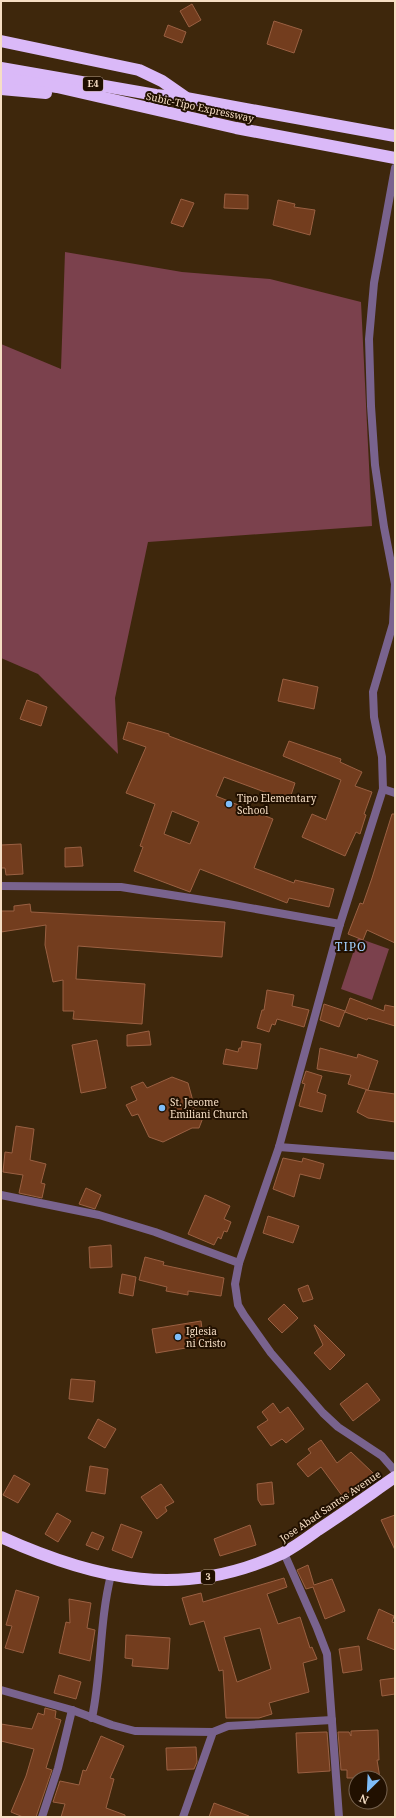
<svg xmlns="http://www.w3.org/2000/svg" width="396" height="1818" font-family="'Noto Serif',serif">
<rect width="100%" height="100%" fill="#3e270c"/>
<g fill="#7b414d">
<polygon points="65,252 182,272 270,279 361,302 372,526 148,542 115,698 118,754 38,674 1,658 1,344 61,369"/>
<polygon points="358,938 389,949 372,1000 341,989"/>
</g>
<g fill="#733d1e" stroke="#9a6042" fill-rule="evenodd">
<polygon points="192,4 201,20 189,27 180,11"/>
<polygon points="274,21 302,30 294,53 267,44"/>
<polygon points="168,25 186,32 182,43 164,36"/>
<polygon points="225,194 248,195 248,209 224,208"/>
<polygon points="181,199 194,203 183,227 171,223"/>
<polygon points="278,200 295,204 294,207 315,210 310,235 273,225"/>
<polygon points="283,679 318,687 314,709 278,701"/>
<polygon points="27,700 47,707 41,726 20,719"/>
<path d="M128 722 169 734V736L295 783 289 801 224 777 216 796 273 819 254 868 294 883 295 880 334 889 329 907 289 898 287 903 200 869 190 892 134 871 143 847 140 846 155 804 126 793 146 747 123 739ZM172 811 199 822 190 844 164 834Z"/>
<polygon points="289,741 341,759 340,762 362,772 355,786 372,792 364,814 366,815 360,834 356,832 345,856 302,837 312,814 326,820 341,780 283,756"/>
<polygon points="392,814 395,814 395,943 367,930 363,940 348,934 360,903 363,904 372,878"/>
<polygon points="21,844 23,874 6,875 5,868 1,868 1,845"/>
<polygon points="81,847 83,866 65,867 65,848"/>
<polygon points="30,904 31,912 225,922 222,957 78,946 76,979 145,984 142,1024 73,1019 74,1011 63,1011 63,980 53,982 45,945 46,925 1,932 1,911 14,911 14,906"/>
<polygon points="267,990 294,995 292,1006 309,1010 304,1027 277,1019 275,1025 272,1024 269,1032 257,1028 262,1010 264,1010"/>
<polygon points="350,998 384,1011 385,1005 395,1007 395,1026 368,1018 367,1020 345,1012"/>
<polygon points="324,1004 345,1011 339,1027 320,1020"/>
<polygon points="149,1031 151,1045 127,1046 127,1035"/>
<polygon points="97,1040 106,1088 81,1093 72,1045"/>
<polygon points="242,1041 261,1044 257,1069 223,1064 226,1049 238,1052 239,1048 241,1048"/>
<polygon points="320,1048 357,1058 358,1054 378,1061 368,1090 348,1084 351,1075 317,1069"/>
<polygon points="306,1071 322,1076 317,1092 326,1095 322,1112 299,1106 305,1084 302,1083"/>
<polygon points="172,1077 188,1083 196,1112 204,1115 199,1128 192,1128 163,1142 149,1137 138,1114 132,1116 126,1105 137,1100 131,1087 143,1082 147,1088"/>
<polygon points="366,1090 395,1094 395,1122 368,1118 357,1112"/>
<polygon points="16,1126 34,1129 30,1160 46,1164 41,1183 45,1184 42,1198 19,1193 23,1175 3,1172 5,1152 12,1153"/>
<polygon points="283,1158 302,1162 303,1158 324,1164 320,1179 300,1174 294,1197 273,1189"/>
<polygon points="86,1188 101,1195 95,1209 79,1204"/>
<polygon points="205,1195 230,1206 224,1219 231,1222 227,1232 224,1231 221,1239 218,1237 214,1245 188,1234"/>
<polygon points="268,1216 299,1226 293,1243 263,1233"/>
<polygon points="111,1245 112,1267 90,1268 89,1247"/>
<polygon points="145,1257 164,1262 163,1265 224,1278 221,1296 188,1291 188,1295 166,1291 167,1287 139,1280"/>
<polygon points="122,1274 136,1277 133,1296 119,1293"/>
<polygon points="308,1285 313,1299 303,1302 298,1289"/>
<polygon points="284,1304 298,1318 282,1333 268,1319"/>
<polygon points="201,1321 204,1345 156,1353 152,1329"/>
<polygon points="314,1325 315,1325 345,1355 330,1370 314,1353 323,1345"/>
<polygon points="71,1379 95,1381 93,1402 69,1399"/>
<polygon points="367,1383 380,1400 353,1421 340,1404"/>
<polygon points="273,1403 280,1413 288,1407 304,1429 286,1443 282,1439 271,1446 257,1427 268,1420 262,1412"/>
<polygon points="98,1419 116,1429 105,1448 88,1438"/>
<polygon points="321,1440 337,1463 351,1452 373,1473 343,1497 321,1467 308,1477 297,1464 311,1453 308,1449"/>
<polygon points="90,1466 108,1469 105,1494 86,1491"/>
<polygon points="14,1475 30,1484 18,1503 3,1495"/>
<polygon points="272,1482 274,1504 261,1505 258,1500 257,1484"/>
<polygon points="161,1484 174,1502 165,1507 167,1511 157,1519 141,1497"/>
<polygon points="57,1513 71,1521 58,1542 45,1534"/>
<polygon points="395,1515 395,1550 381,1520"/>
<polygon points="121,1524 142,1532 132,1558 112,1550"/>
<polygon points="250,1525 256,1545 220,1556 214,1539"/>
<polygon points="92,1532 104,1537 98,1550 86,1545"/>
<polygon points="308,1565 314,1585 332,1579 345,1611 325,1619 313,1587 306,1589 297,1570"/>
<path d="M284 1578 287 1587 267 1594 278 1624 300 1617 310 1648 312 1647 317 1659 303 1663 309 1692 269 1703 272 1714 259 1718H226L223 1670 219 1671 204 1621 190 1625 182 1598 201 1593 203 1602ZM260 1628 271 1669 237 1682 224 1637Z"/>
<polygon points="16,1590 39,1597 23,1653 5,1648 12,1626 6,1625"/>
<polygon points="69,1599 91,1603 87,1628 95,1630 90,1661 59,1653 66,1622 70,1623"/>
<polygon points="379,1609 394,1616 392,1622 395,1623 395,1650 367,1639"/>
<polygon points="126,1635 170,1638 168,1669 132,1666 133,1659 125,1658"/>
<polygon points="359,1646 362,1670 343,1673 339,1649"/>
<polygon points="59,1675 81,1682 76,1699 54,1693"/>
<polygon points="395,1678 395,1694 382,1696 380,1680"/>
<polygon points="45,1708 56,1711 55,1718 61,1720 46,1768 52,1770 36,1817 23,1817 11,1812 26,1776 34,1749 1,1741 1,1724 32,1729 38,1713 44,1715"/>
<polygon points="378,1730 379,1760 377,1760 380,1778 347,1778 347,1770 341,1770 338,1732 349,1732 351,1736 351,1731"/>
<polygon points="325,1732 327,1732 330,1771 298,1773 296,1733"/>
<polygon points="101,1736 124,1746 110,1778 114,1779 106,1808 125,1815 125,1817 61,1817 65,1804 53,1802 60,1781 79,1785 83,1770 86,1771"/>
<polygon points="196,1747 197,1762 194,1769 167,1770 166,1748"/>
<polygon points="214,1803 249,1816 249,1817 209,1817"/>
</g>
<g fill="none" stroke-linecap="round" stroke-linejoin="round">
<g stroke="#79638e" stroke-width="8">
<polyline points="395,168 374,283 369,339 371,406 375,465 384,527 395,584 393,624 373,692 374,717 382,757 383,789 340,924 279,1147 239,1263 235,1284 238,1305 244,1315 271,1353 323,1413 338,1427 382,1456 395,1471"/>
<polyline points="383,789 395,793"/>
<polyline points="1,886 121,887 228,904 340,924"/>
<polyline points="279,1147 395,1156"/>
<polyline points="1,1195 99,1215 155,1232 239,1263"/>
<polyline points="284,1553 317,1628 327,1654 339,1817"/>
<polyline points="1,1690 72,1710 112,1725 135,1731 213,1732"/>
<path d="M92 1718C102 1670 99 1623 111 1575"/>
<polyline points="42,1817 58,1768 72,1710"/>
<polyline points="183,1817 213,1732 228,1726 332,1720"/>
</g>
<g stroke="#dab9f8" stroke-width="12">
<polyline points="1,41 139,70 162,81 185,97"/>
<polyline points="1,68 156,95 186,98 395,136"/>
<polyline points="1,78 57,87 236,128 395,158"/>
<polyline points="1,89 46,93"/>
<path d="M1 1537C96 1580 184 1600 283 1553 295 1547 307 1538 318 1530 344 1513 369 1495 395 1477"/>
</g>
</g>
<g fill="#7ebdf9" stroke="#211000" stroke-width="1.5">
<circle cx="229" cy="804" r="4"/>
<circle cx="162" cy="1108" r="4"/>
<circle cx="178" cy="1337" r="4"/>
</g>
<g text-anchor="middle" stroke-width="4" stroke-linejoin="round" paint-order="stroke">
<g fill="#211000" stroke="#b6a089" stroke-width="1">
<rect x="83" y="77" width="20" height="14" rx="3"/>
<rect x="201" y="1570" width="14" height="14" rx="3"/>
</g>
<g font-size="9" font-weight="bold" fill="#f6dec4">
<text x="93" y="87">E4</text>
<text x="208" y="1580">3</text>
</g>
<g font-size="10" fill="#f6dec4" stroke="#211000">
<text transform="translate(200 107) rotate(12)" y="4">Subic-Tipo Expressway</text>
<text transform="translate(330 1506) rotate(-34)" y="4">Jose Abad Santos Avenue</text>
</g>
<g font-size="10" fill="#f6dec4" stroke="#211000" text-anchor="start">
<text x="237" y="802">Tipo Elementary<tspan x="237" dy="12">School</tspan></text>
<text x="170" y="1106">St. Jeeome<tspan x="170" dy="12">Emiliani Church</tspan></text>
<text x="186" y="1335">Iglesia<tspan x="186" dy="12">ni Cristo</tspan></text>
</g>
<g font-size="12" letter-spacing="1" fill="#a1cffc" stroke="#211000">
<text x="351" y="951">TIPO</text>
</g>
</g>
<rect width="396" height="1818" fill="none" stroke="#f6dec4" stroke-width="4"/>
<g transform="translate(368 1790) rotate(204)"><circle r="19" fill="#211000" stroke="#76624e"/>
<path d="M0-3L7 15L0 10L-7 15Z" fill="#7ebdf9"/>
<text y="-6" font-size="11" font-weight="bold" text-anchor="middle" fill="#f6dec4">N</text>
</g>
</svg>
